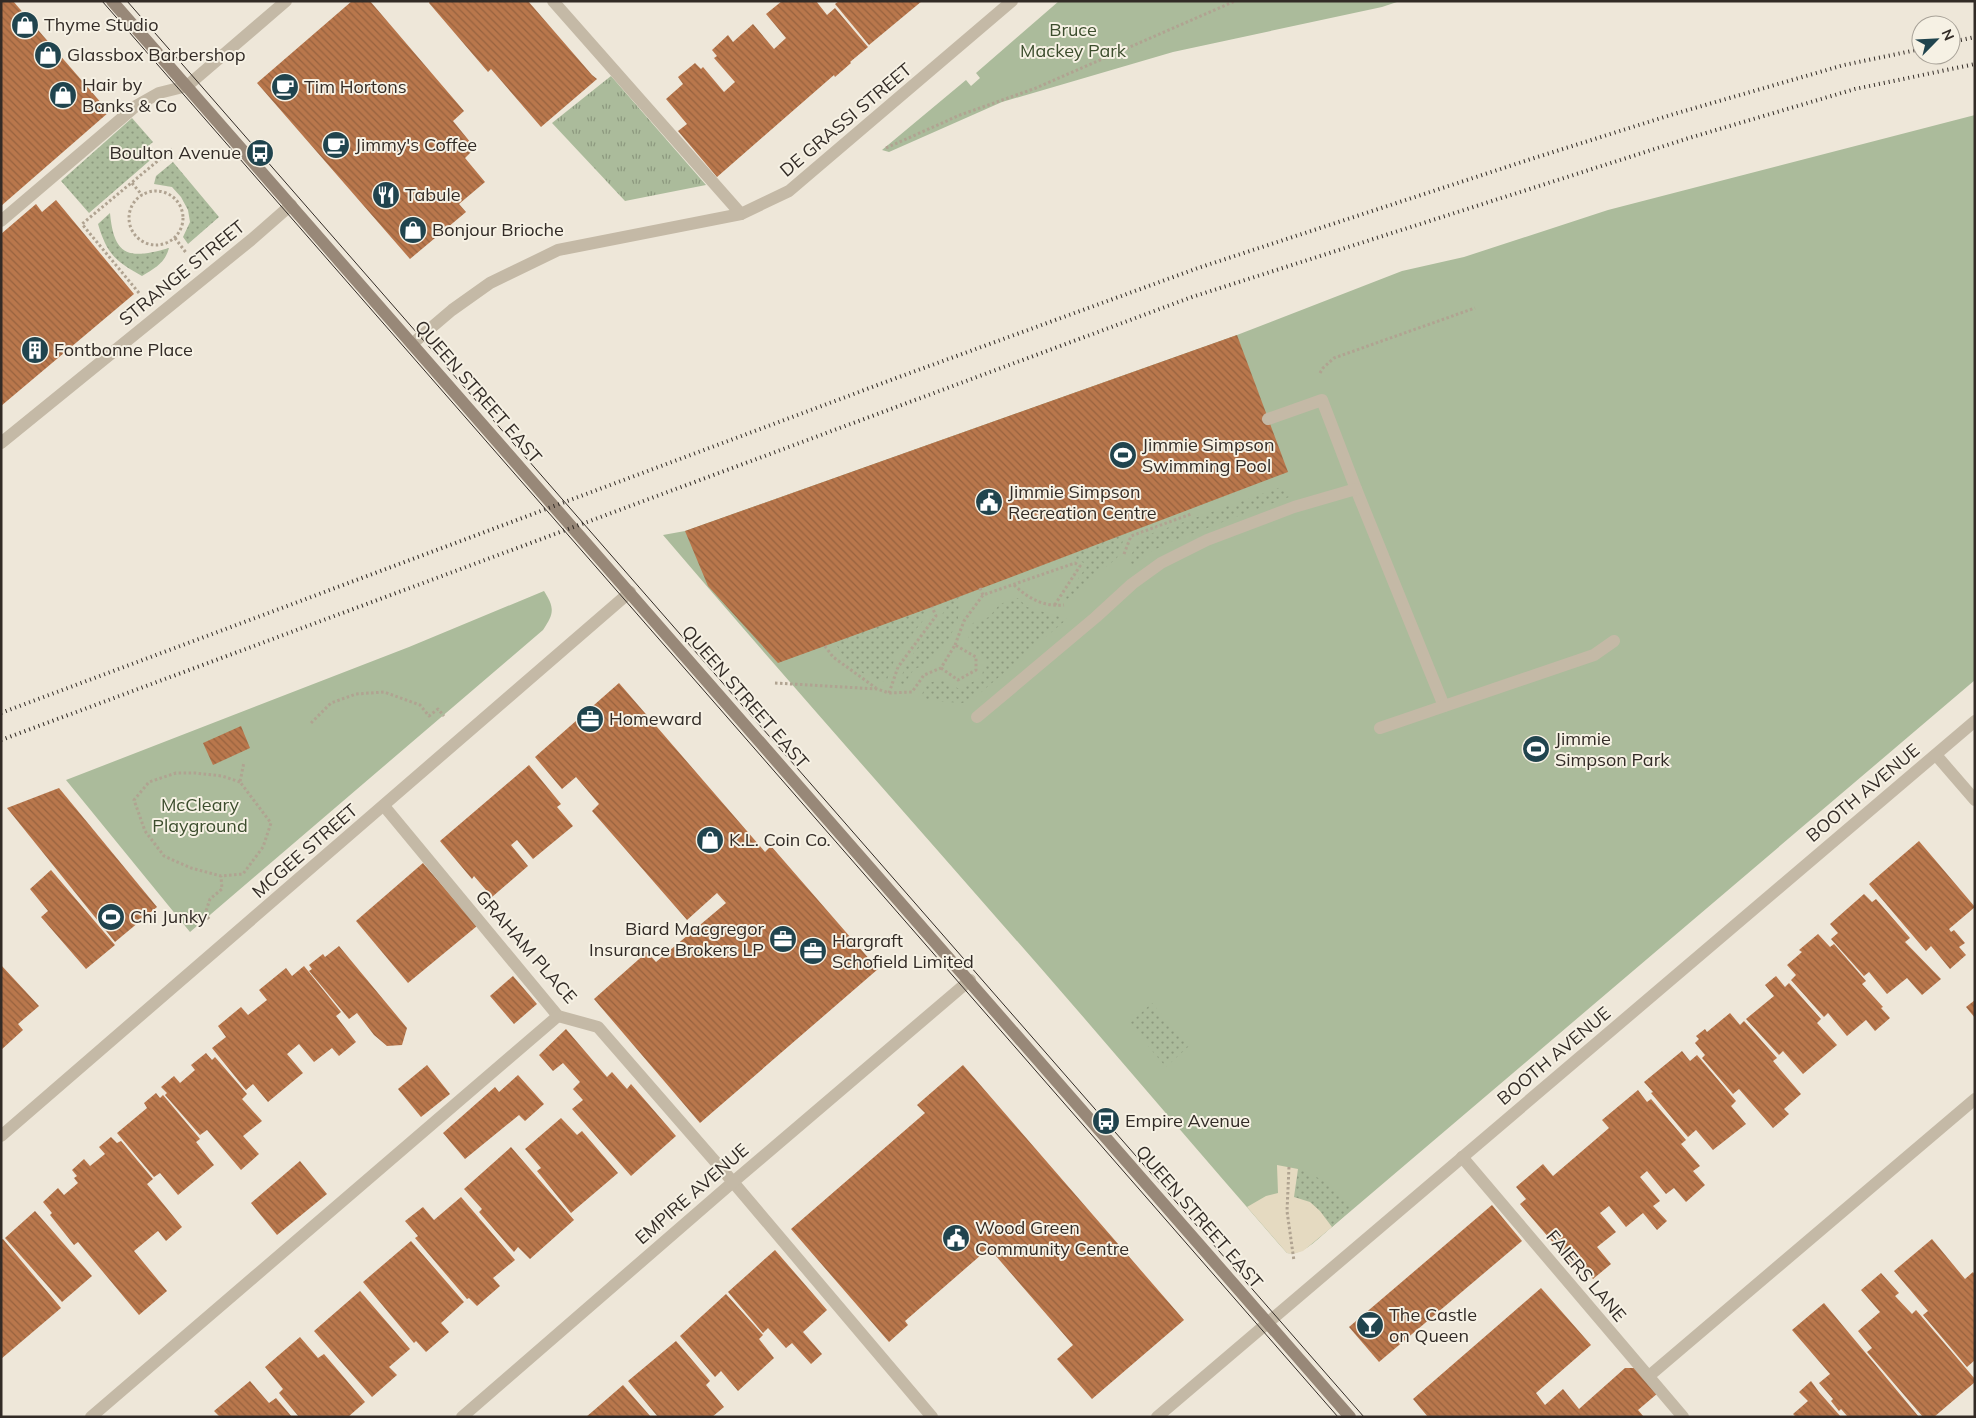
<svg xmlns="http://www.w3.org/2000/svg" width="1976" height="1418" font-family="Mulish,sans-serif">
<defs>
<pattern id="grass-tufts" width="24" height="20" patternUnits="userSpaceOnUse" patternTransform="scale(1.25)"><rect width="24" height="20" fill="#abbb9b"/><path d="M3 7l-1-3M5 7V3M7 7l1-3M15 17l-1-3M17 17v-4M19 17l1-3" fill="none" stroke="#8c987e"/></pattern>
<pattern id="garden-dots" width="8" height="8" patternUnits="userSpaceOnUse" patternTransform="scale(1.25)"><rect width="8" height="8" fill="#abbb9b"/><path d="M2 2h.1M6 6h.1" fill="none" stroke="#8c987e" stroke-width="1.8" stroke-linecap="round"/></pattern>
<pattern id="building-back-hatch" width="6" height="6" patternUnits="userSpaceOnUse" patternTransform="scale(1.25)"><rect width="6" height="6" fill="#b9774c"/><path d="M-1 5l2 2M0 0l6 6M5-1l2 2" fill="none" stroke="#97623f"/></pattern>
</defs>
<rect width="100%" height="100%" fill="#eee7d9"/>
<polygon fill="url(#grass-tufts)" points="611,76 706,185 625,201 552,123"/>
<g fill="#abbb9b">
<polygon points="1059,1 1400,1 1382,7 1173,52 1002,102 889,152 882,150 966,80 971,86 980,78 976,73"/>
<path d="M1975 115V680L1332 1227C1319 1237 1304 1256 1287 1253 1212 1168 1139 1081 1065 996 931 842 795 690 663 535L685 531 1237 335 1402 271 1464 257 1608 210Z"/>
<path d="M544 591C555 608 554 614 543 630L190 932 66 780 409 647Z"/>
</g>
<g fill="url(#garden-dots)">
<polygon points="132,118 153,142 147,147 155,156 89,213 61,181"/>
<polygon points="173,162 219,217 188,244 183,237 190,222 188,210 181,197 172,187 154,184 156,176"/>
<path d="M110 213C114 258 130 259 169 248 165 263 155 268 142 276 115 261 107 254 98 224Z"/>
<polygon points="1284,486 1289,497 1175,540 1152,551 1132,568 1127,565 1139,538"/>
<polygon points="1121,535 1123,541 1117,558 1066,600 1064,598 1088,565 1076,559 1074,553"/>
<polygon points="959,597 958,621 949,638 928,664 914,669 902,687 898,686 907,662 946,609 944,602"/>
<polygon points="1018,598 1027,607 1067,619 972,700 962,703 920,700 926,684 942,679 959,689 982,677 985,657 970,645 968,633 973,623 989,617 1000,604"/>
<path d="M924 610 926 617 897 653 886 682C862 676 845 664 835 642Z"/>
<polygon points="1152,1003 1189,1046 1166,1067 1129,1024"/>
<path d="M1298 1169C1324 1179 1335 1187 1354 1207L1332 1227C1319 1209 1315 1204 1294 1197Z"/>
</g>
<polygon fill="#e5dac1" points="1277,1165 1298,1169 1294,1197 1310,1202 1320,1211 1332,1227 1303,1251 1293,1254 1287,1253 1247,1207 1266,1196 1278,1193"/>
<g fill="url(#building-back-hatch)">
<polygon points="1,1 13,1 109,112 1,206"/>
<polygon points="352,1 370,1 464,111 453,121 475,148 465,158 485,182 459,204 466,212 410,259 257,83"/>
<polygon points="430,1 528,1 592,75 597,79 541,127 491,69 488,72 429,3"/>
<polygon points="782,1 816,1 827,15 835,8 868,47 850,62 851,63 835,77 834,75 717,177 678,131 687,124 666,99 683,84 678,77 695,63 701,69 703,67 724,92 735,82 714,58 717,56 712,50 728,35 733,42 753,24 774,49 786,38 766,14"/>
<polygon points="839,1 922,1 869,45 835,4"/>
<polygon points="56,200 134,294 1,406 1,234 36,204 42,212"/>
<polygon points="1237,335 1288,472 932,607 778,663 708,586 685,531"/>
<polygon points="619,683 765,852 771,846 878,969 700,1123 594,999 647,952 656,962 726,903 717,893 687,920 592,811 599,804 576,777 562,789 535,757"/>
<polygon points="241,726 250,748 213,765 203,743"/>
<polygon points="529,765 561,804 557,807 573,826 533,859 517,840 511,845 528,866 492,897 474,876 472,879 440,841"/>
<polygon points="59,788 157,907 115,942 7,808"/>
<polygon points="1919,841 1975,907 1949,929 1951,932 1954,930 1965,943 1959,947 1966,955 1950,969 1931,946 1926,951 1869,884"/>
<polygon points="423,863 477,926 408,983 356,921"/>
<polygon points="51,870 115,945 86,969 41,917 48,911 30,889"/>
<polygon points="1864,894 1872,902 1876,899 1910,938 1905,942 1941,979 1922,995 1907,978 1887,994 1869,972 1864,976 1831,939 1838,933 1830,924"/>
<polygon points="1818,934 1830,947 1834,944 1866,981 1862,984 1883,1007 1881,1008 1890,1018 1875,1031 1866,1020 1847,1036 1828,1013 1824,1017 1791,980 1796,975 1787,965 1802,952 1799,950"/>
<polygon points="339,946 407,1028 402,1045 387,1046 374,1035 357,1013 349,1019 309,971 312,969 309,965 323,954 325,957"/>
<polygon points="1,965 39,1006 18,1024 23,1030 1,1050"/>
<polygon points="304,966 341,1012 336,1016 356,1042 339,1056 332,1048 314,1062 299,1044 287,1054 303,1073 268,1102 253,1084 246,1090 212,1048 226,1037 218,1026 241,1007 248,1015 267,1000 259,990 286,968 292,976"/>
<polygon points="513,976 537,1004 514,1024 490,996"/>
<polygon points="1776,976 1785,987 1789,983 1821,1019 1817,1023 1837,1045 1803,1074 1783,1051 1779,1055 1746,1019 1774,996 1765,985"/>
<polygon points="1975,1000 1975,1018 1966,1007"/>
<polygon points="1730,1013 1740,1025 1744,1021 1777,1058 1773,1061 1801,1094 1784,1109 1789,1114 1773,1128 1739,1089 1733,1094 1702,1058 1705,1055 1695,1043 1699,1039 1696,1036 1705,1029 1707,1032"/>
<polygon points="566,1029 607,1077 612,1072 627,1089 631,1084 676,1136 631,1176 572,1109 583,1100 573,1089 580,1082 563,1063 553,1071 539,1055"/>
<polygon points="1682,1051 1690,1061 1697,1055 1736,1101 1731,1106 1746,1124 1713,1150 1696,1130 1688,1137 1651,1093 1653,1092 1644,1082"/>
<polygon points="206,1053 212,1060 215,1057 247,1094 242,1099 262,1121 243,1136 259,1154 241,1170 207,1130 200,1135 165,1095 167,1093 161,1087 174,1076 180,1083 195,1070 191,1065"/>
<polygon points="427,1065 450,1094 421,1117 398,1089"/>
<polygon points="963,1065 1184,1320 1092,1399 1057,1359 1073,1345 989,1248 905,1321 908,1325 889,1342 791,1229 925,1113 917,1105"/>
<polygon points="518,1075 544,1104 525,1121 519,1115 465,1159 443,1133 495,1087 499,1092"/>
<polygon points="1638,1090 1647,1102 1651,1099 1686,1140 1681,1144 1700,1166 1693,1171 1705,1185 1686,1202 1674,1188 1666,1194 1647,1171 1640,1177 1660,1201 1653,1206 1667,1221 1657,1230 1643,1213 1626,1227 1609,1206 1600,1213 1616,1232 1597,1247 1611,1264 1593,1279 1579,1263 1574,1267 1520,1204 1526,1199 1516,1187 1543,1164 1553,1176 1609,1128 1602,1120"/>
<polygon points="156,1093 160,1098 163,1095 200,1139 196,1142 214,1165 178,1195 160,1173 154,1177 117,1133 147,1108 144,1103"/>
<polygon points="561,1118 577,1135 582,1131 618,1173 571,1213 537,1171 541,1168 525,1149"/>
<polygon points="111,1137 117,1143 121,1141 153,1179 147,1184 182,1227 166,1241 158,1231 134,1251 167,1291 139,1315 78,1242 74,1245 50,1215 52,1213 43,1202 58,1188 64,1195 78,1183 74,1178 77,1176 72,1170 84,1159 90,1166 105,1154 99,1147"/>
<polygon points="511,1147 574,1220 530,1259 518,1247 514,1252 479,1212 482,1209 464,1189"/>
<polygon points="300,1161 327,1194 277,1235 251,1203"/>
<polygon points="461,1197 515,1260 493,1278 500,1286 477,1306 469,1298 467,1299 415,1238 418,1236 405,1221 423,1207 434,1220"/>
<polygon points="1492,1205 1522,1241 1379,1362 1349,1327"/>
<polygon points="35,1211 92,1276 62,1302 5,1238"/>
<polygon points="3,1239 61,1308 1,1359 1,1240"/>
<polygon points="1932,1239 1965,1279 1973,1272 1975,1275 1975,1360 1967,1367 1923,1315 1928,1311 1894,1271"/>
<polygon points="411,1241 464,1302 441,1323 449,1332 426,1352 416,1341 414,1343 363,1282"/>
<polygon points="775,1250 827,1310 803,1332 822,1354 811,1364 792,1343 786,1348 768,1328 763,1333 728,1292"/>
<polygon points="1881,1273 1899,1293 1895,1296 1912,1314 1916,1310 1975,1379 1975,1382 1934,1417 1923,1417 1867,1352 1872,1348 1858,1331 1880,1312 1861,1290"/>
<polygon points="1541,1288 1591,1345 1536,1393 1545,1405 1563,1389 1579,1409 1625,1368 1637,1368 1658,1393 1638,1410 1644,1417 1428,1417 1413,1399"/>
<polygon points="360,1291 410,1349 389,1367 397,1375 372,1397 314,1331"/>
<polygon points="726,1294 763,1335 759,1339 774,1358 738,1391 721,1371 715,1377 680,1336"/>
<polygon points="1824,1303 1919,1417 1848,1417 1841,1409 1839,1411 1831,1401 1833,1399 1819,1383 1830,1374 1792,1330"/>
<polygon points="300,1337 318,1358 324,1354 365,1402 348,1417 299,1417 279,1393 283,1389 265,1367"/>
<polygon points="676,1341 710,1381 706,1385 724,1407 712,1417 658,1417 628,1381"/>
<polygon points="250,1381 269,1403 276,1398 292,1417 220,1417 214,1411"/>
<polygon points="1811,1381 1819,1392 1841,1417 1796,1417 1793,1414 1808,1401 1799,1392"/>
<polygon points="623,1385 651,1417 586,1417 600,1405"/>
</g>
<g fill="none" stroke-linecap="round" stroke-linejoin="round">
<g stroke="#b0a391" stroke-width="3" stroke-dasharray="2.5 2.5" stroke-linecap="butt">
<polyline points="886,148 960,115 1036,88 1235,1"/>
<polyline points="132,183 142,195"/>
<circle cx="156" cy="218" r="27"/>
<polyline points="175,238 187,254"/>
<polyline points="139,293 82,224 172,149"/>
<polyline points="1320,373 1323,368 1334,358 1475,308"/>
<polyline points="1124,554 1131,536 1191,514"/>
<path d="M1014 585C1029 599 1044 607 1064 605"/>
<polyline points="980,588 983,595"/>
<polyline points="955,645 964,621 983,595 1075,563 1080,566 1054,606"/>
<polyline points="825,646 833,657 876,688"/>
<polyline points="775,683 877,689 889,693 912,692 924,675 941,668 955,645 976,657 976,670 958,680 941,668"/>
<polyline points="889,693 898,667 936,616 932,607"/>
<polyline points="311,723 331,703 356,694 384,692 420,705 429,716 438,709 444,716"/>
<polyline points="240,782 222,776 195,773 176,773 149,782 134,800 145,831 164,856 191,868 221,876 243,874 263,847 271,823 240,782 244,762"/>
<polyline points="209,919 205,914 210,899 222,889 221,876"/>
<polyline points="1289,1167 1287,1211 1294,1261"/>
</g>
<g stroke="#c4b9a6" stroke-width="12">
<polyline points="553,1 741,214"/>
<polyline points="1,221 136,106 159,93 187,86"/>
<polyline points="1268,419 1322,400 1356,489 1444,706"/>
<polyline points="977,717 1096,617 1132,584 1161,563 1207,540 1294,507 1356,489"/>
<polyline points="1380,728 1594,655 1614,641"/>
<polyline points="384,806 558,1016 598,1027 733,1182 932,1417"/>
<polyline points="1462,1157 1683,1417"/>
<polyline points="1649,1376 1975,1099"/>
<polyline points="91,1417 558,1016"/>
</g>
<g stroke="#c4b9a6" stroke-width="12">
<polyline points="187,86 286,1"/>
<polyline points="412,344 452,310 490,283 558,250 741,214 789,191 1012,1"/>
<polyline points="1,443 251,240 291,205"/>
<polyline points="1936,755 1975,800"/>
<polyline points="1,1136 630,592"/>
<polyline points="462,1417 733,1182 970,980"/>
<polyline points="1157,1417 1975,721"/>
</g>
<polyline stroke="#988878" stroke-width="12" points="112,1 1350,1417"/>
<g stroke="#322b26" stroke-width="1">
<polyline points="102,1 1338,1417"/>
<polyline points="127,1 1364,1417"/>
</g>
<g stroke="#322b26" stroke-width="4" stroke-dasharray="1 4" stroke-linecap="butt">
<polyline points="1951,42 1975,37"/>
<polyline points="1,713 899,377 1198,268 1531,159 1674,114 1844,65 1921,49"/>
<polyline points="1,740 1192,297 1689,138 1855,89 1975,64"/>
</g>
</g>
<defs>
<g id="shop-disc" transform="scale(1.4375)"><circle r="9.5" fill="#20444e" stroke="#f6f1e4"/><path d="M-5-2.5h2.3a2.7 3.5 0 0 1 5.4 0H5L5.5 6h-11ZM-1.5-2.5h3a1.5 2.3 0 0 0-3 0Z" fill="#fff"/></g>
<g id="cafe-disc" transform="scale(1.4375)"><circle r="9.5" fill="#20444e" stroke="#f6f1e4"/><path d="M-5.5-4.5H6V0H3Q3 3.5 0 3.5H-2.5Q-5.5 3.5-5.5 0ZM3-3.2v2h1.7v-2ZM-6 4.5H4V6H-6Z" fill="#fff"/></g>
<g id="bus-disc" transform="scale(1.4375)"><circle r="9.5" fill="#20444e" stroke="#f6f1e4"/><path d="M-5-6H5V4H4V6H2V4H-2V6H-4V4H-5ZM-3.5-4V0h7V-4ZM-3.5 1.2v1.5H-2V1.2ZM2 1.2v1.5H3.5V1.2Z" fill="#fff"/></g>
<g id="restaurant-disc" transform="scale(1.4375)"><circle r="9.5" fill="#20444e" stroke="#f6f1e4"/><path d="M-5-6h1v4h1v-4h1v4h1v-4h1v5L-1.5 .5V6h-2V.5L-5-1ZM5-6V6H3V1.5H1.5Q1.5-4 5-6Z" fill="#fff"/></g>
<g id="building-disc" transform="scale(1.4375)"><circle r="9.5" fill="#20444e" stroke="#f6f1e4"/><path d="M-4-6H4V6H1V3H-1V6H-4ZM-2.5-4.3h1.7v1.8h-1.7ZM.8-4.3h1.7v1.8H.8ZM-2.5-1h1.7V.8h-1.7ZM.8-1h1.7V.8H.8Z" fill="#fff"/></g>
<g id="stadium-disc" transform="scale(1.4375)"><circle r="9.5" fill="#20444e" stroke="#f6f1e4"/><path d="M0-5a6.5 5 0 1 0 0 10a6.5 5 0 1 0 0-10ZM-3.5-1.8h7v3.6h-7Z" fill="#fff"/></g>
<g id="civic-disc" transform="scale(1.4375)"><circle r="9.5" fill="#20444e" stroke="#f6f1e4"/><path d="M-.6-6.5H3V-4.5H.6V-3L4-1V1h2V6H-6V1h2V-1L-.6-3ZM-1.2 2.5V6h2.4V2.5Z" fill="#fff"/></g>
<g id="office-disc" transform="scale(1.4375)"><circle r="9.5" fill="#20444e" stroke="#f6f1e4"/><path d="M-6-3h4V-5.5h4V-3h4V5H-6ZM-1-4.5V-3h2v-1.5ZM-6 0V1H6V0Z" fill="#fff"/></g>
<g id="bar-disc" transform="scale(1.4375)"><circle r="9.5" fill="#20444e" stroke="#f6f1e4"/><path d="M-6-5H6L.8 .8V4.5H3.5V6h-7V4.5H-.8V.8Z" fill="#fff"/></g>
</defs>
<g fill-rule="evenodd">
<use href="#shop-disc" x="25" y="25"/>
<use href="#shop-disc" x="48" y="55"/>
<use href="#cafe-disc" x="285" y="87"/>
<use href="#shop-disc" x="63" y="95"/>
<use href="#cafe-disc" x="336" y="145"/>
<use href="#bus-disc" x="260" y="153"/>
<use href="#restaurant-disc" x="386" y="195"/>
<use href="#shop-disc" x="413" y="230"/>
<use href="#building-disc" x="35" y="350"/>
<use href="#stadium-disc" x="1123" y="455"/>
<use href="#civic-disc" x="989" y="502"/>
<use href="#office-disc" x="590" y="719"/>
<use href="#stadium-disc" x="1536" y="749"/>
<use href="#shop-disc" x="710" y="840"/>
<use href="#stadium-disc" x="111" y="917"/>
<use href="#office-disc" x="783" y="939"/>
<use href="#office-disc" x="813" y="951"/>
<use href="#bus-disc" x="1106" y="1121"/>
<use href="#civic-disc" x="956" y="1238"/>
<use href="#bar-disc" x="1370" y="1325"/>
</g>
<g text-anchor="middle" stroke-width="4" stroke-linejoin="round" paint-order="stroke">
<g font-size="18" fill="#322b26" stroke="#f6f1e4" text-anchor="start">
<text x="44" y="31">Thyme Studio</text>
<text x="67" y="61">Glassbox Barbershop</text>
<text x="82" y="91">Hair by<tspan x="82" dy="21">Banks &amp; Co</tspan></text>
<text x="304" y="93">Tim Hortons</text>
<text x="355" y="151">Jimmy's Coffee</text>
<text x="241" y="159" text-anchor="end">Boulton Avenue</text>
<text x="405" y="201">Tabule</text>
<text x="432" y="236">Bonjour Brioche</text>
<text x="54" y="356">Fontbonne Place</text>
<text x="1142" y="451">Jimmie Simpson<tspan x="1142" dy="21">Swimming Pool</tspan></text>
<text x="1008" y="498">Jimmie Simpson<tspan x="1008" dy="21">Recreation Centre</tspan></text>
<text x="609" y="725">Homeward</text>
<text x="1555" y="745">Jimmie<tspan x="1555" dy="21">Simpson Park</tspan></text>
<text x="729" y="846">K.L. Coin Co.</text>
<text x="130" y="923">Chi Junky</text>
<text x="764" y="935" text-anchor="end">Biard Macgregor<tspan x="764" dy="21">Insurance Brokers LP</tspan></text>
<text x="832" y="947">Hargraft<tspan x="832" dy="21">Schofield Limited</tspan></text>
<text x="1125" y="1127">Empire Avenue</text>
<text x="975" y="1234">Wood Green<tspan x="975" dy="21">Community Centre</tspan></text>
<text x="1389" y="1321">The Castle<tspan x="1389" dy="21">on Queen</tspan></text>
</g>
<g font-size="18" fill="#3c4d2d" stroke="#f6f1e4">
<text x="1073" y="36">Bruce<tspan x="1073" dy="21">Mackey Park</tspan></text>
<text x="200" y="811">McCleary<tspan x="200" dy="21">Playground</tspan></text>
</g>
<g font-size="18" fill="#322b26" stroke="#f6f1e4">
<text transform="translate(846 120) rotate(-40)" y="6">DE GRASSI STREET</text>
<text transform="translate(182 273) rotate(-39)" y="6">STRANGE STREET</text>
<text transform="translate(478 392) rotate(49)" y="6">QUEEN STREET EAST</text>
<text transform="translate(745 697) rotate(49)" y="6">QUEEN STREET EAST</text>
<text transform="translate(1863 793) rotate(-40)" y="6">BOOTH AVENUE</text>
<text transform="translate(305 851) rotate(-41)" y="6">MCGEE STREET</text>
<text transform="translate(526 947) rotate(49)" y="6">GRAHAM PLACE</text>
<text transform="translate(1554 1056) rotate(-40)" y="6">BOOTH AVENUE</text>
<text transform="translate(692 1194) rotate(-41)" y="6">EMPIRE AVENUE</text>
<text transform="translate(1199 1217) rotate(49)" y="6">QUEEN STREET EAST</text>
<text transform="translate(1586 1276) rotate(50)" y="6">FAIERS LANE</text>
</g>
</g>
<rect width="1976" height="1418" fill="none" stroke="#322b26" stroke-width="5"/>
<g transform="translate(1936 40) rotate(66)"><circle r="24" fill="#f6f1e4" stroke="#a8a298"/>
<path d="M0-4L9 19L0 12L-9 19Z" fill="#20444e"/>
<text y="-8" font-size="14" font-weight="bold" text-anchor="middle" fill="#322b26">N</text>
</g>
</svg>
